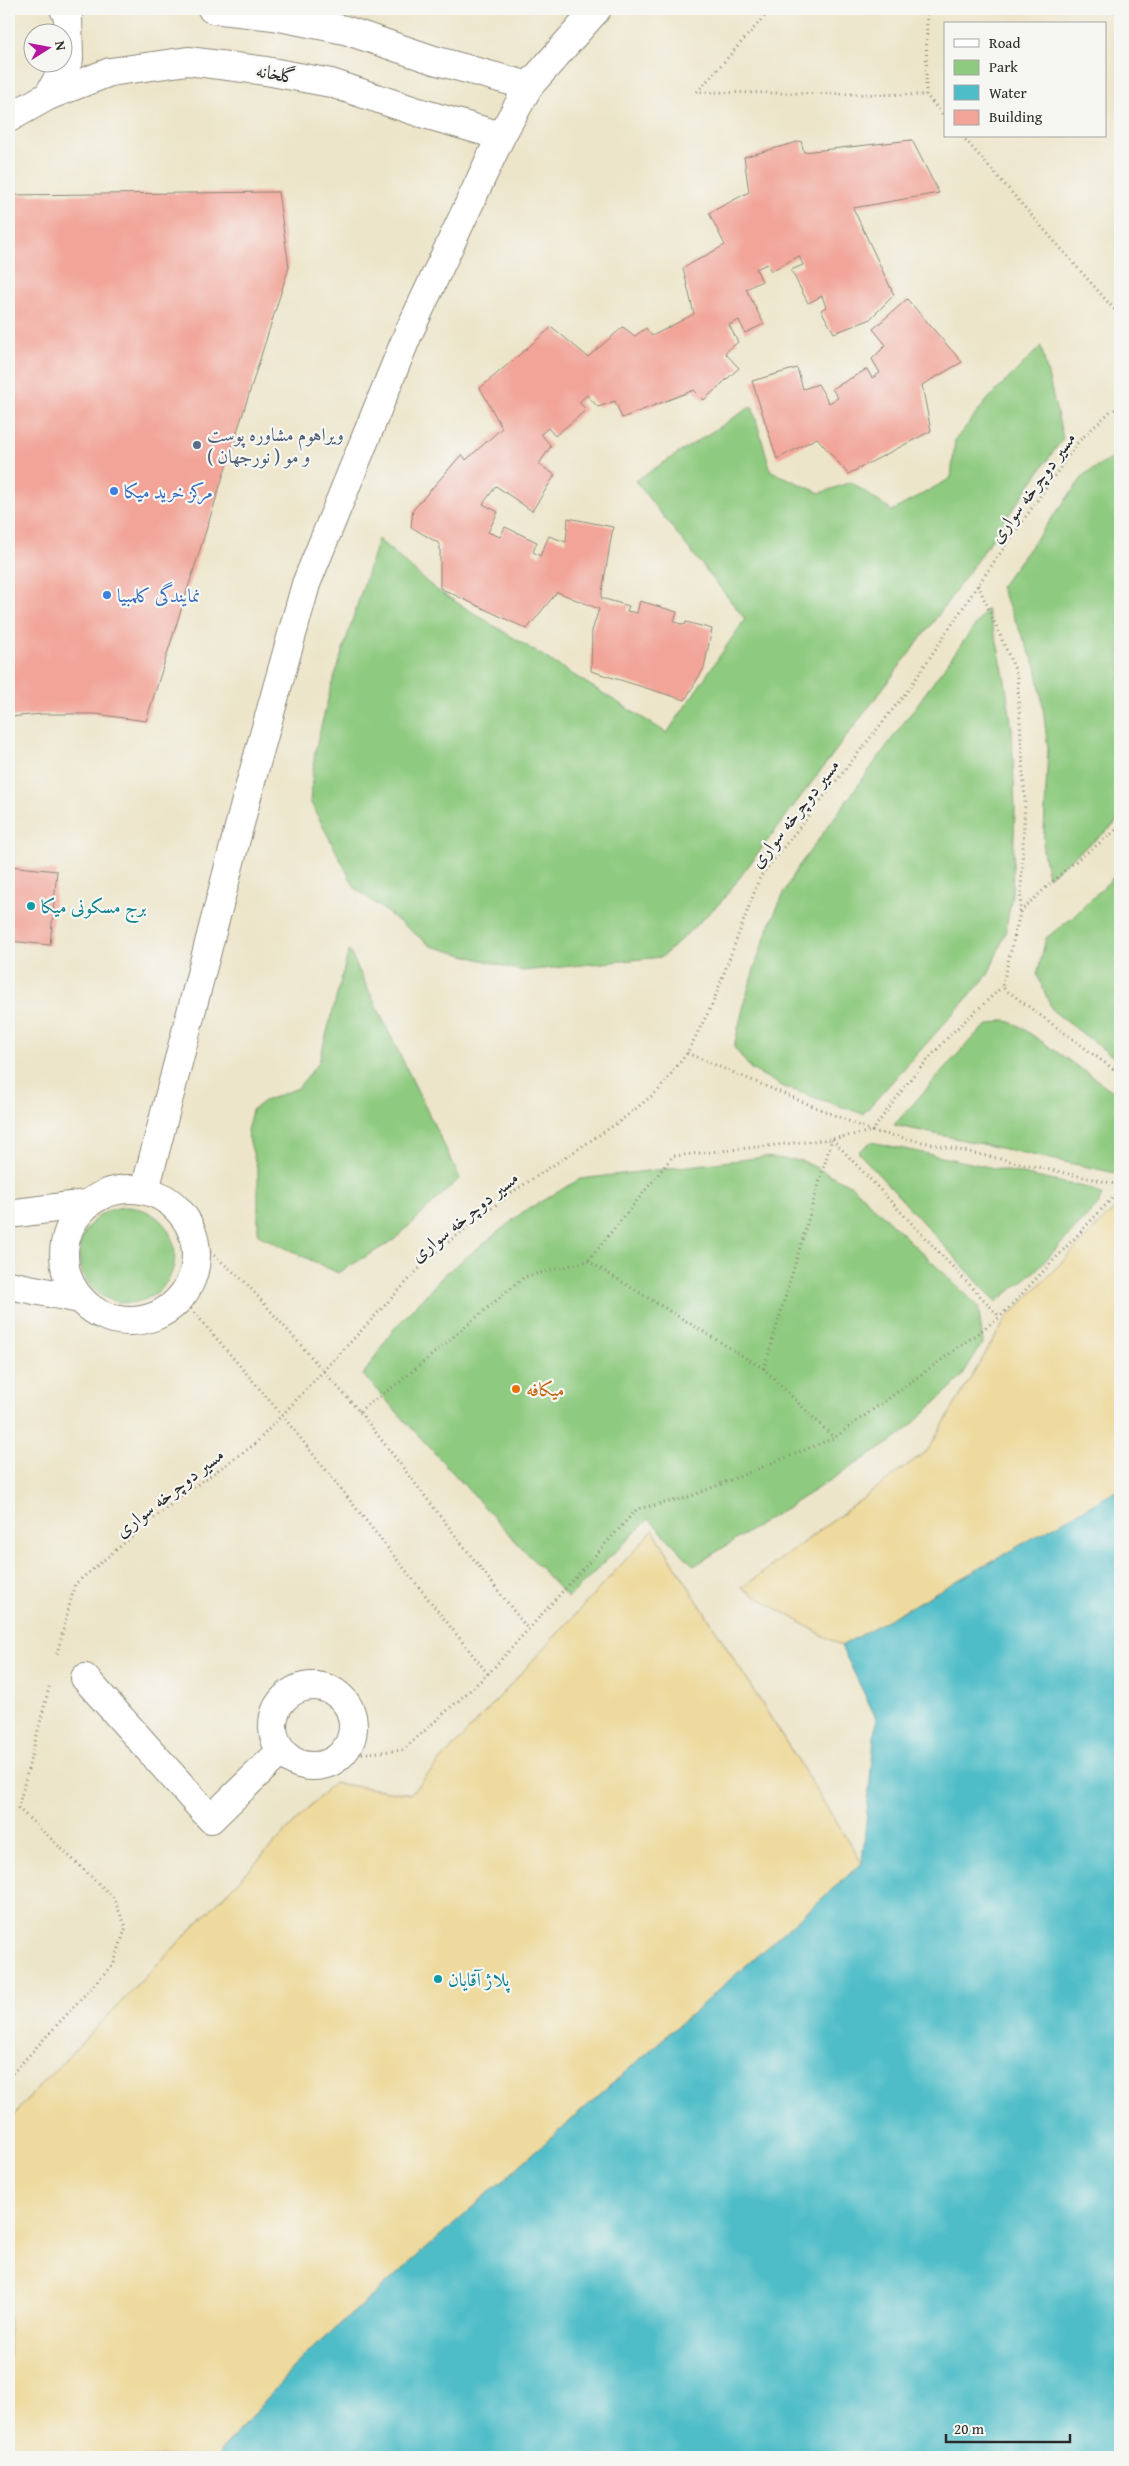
<svg xmlns="http://www.w3.org/2000/svg" width="1129" height="2466" font-family="'Gentium Book Plus',Amiri,serif">
<rect width="100%" height="100%" fill="#f6f6f2"/>
<filter id="ink" filterUnits="userSpaceOnUse"><feTurbulence type="fractalNoise" baseFrequency=".02" numOctaves="2"/><feDisplacementMap in="SourceGraphic" scale="10" xChannelSelector="R" yChannelSelector="G"/><feConvolveMatrix kernelMatrix="1 2 1 2 8 2 1 2 1" color-interpolation-filters="sRGB"/></filter>
<filter id="wash" filterUnits="userSpaceOnUse"><feTurbulence type="fractalNoise" baseFrequency=".0096" numOctaves="4" result="noise"/><feDisplacementMap in="SourceGraphic" scale="20" xChannelSelector="R" yChannelSelector="G"/><feGaussianBlur stdDeviation="1.12" result="paint"/><feColorMatrix in="noise" values="0 0 0 0 0 0 0 0 0 0 0 0 0 0 0 0 0 1.4 0 .05"/><feComposite in="paint" operator="in"/></filter>
<g filter="url(#wash)">
<rect width="100%" height="100%" fill="#ede5c9"/>
<g fill="#8eca7f" stroke="#5c7a55">
<polygon points="1041,346 1063,438 937,617 721,902 662,957 522,971 431,946 355,888 310,801 315,751 330,691 378,539 435,589 667,733 745,619 635,481 752,406 771,471 820,493 851,482 892,511 951,478 955,440 989,398"/>
<polygon points="1120,454 1120,817 1113,826 1048,877 1043,851 1048,749 1042,700 1036,667 1000,587 1085,474"/>
<path d="M987 609 997 642 1005 681 1012 728 1015 809 1012 894 1005 934 988 975 863 1114 784 1087 751 1069 734 1047C748 983 764 928 796 870Z"/>
<polygon points="1120,871 1120,1062 1053,1011 1037,975 1046,938 1072,918"/>
<polygon points="349,950 460,1178 394,1240 338,1273 258,1235 258,1172 247,1131 252,1110 264,1101 298,1088 319,1062"/>
<polygon points="1005,1020 1018,1025 1120,1096 1120,1174 894,1125 975,1035 988,1025"/>
<polygon points="871,1142 1088,1188 1102,1194 1098,1205 1035,1271 996,1302 858,1152"/>
<polygon points="764,1157 803,1161 852,1186 978,1306 983,1342 960,1379 899,1437 694,1566 649,1519 568,1598 363,1375 393,1330 445,1274 523,1212 580,1179"/>
<circle cx="127" cy="1255" r="48"/>
</g>
<g fill="#eeda9e" stroke="#8c8264">
<polygon points="1120,1203 1120,1489 841,1646 742,1588 928,1450 1006,1319"/>
<polygon points="653,1530 862,1863 303,2357 216,2457 9,2457 9,2122 32,2094 333,1783 410,1794"/>
</g>
<polygon fill="#4fbdc8" stroke="#3d747a" points="1120,1489 1120,2457 216,2457 303,2357 862,1863 876,1718 841,1646"/>
<g id="blocks">
<g fill="#f2a498">
<polygon points="912,140 939,193 853,208 894,295 869,320 834,333 821,310 826,307 822,296 808,303 791,270 803,265 799,256 771,271 767,264 756,269 762,281 746,289 764,324 745,333 739,320 729,325 738,342 725,353 739,368 704,400 694,390 622,418 615,401 598,407 587,395 579,402 586,410 555,436 548,428 541,434 551,446 539,464 555,475 532,511 496,486 483,504 498,512 488,532 500,537 505,527 537,542 533,552 540,556 549,536 566,542 568,518 613,527 601,598 629,606 627,611 637,613 640,601 677,612 674,622 685,625 686,622 712,629 704,668 685,700 591,671 592,631 599,609 557,592 527,629 440,588 440,544 411,527 413,510 462,454 466,460 502,428 480,388 552,327 588,357 623,327 635,336 646,328 652,336 694,314 683,268 725,245 709,213 749,192 744,157 801,141 804,152"/>
<polygon points="278,192 289,267 146,721 95,714 42,714 9,717 9,195"/>
<polygon points="907,299 962,362 922,385 931,431 848,474 817,438 777,459 752,381 797,368 803,389 818,384 829,403 838,398 832,389 867,369 872,378 880,373 872,359 886,345 873,329"/>
<polygon points="9,866 57,871 50,945 9,941"/>
</g>
</g>
</g>
<g filter="url(#ink)">
<use href="#blocks" fill-opacity="0" stroke="#8c887a" stroke-width="1"/>
<g fill="none" stroke-linecap="round" stroke-linejoin="round">
<g stroke="#8c887a" stroke-width="30">
<g id="minor">
<polyline points="212,9 274,16 345,30 434,60 529,86"/>
<polyline points="48,96 110,72 188,61 266,71 331,83 418,112 501,136"/>
<polyline points="9,118 48,96 69,59 68,17 64,9"/>
<circle cx="130" cy="1255" r="66"/>
<polyline points="145,1190 250,785 306,584 408,334 501,136 529,86 597,9"/>
<polyline points="9,1214 86,1204"/>
<polyline points="9,1285 80,1299"/>
<polyline points="85,1678 211,1819 281,1751"/>
<circle cx="313" cy="1726" r="40"/>
</g>
</g>
<g stroke="#8c887a" stroke-width="3" stroke-dasharray="1 4" stroke-linecap="butt">
<polyline points="771,9 697,92 926,95"/>
<polyline points="927,9 926,95 945,117"/>
<polyline points="962,136 1120,316"/>
<polyline points="978,585 1017,674 1025,802 1020,913 1002,987 1120,1074"/>
<polyline points="1020,912 1066,869 1120,827"/>
<polyline points="687,1053 872,1131 912,1077 953,1032 1002,987"/>
<polyline points="195,1239 244,1281 359,1411 527,1628"/>
<polyline points="588,1261 764,1369 834,1438"/>
<polyline points="181,1297 282,1415 488,1674"/>
<polyline points="764,1369 832,1139 1000,1317"/>
<polyline points="359,1411 401,1381 524,1277 588,1261 673,1156 832,1139 872,1131 1120,1185"/>
<polyline points="57,1654 75,1584 181,1496 255,1444 432,1255 511,1193 619,1122 658,1091 687,1053 712,1005 760,877 909,689 978,585 1078,442 1110,412 1120,407"/>
<polyline points="342,1755 403,1750 488,1674 637,1509 686,1498 834,1438 1000,1317 1120,1190"/>
<polyline points="9,2077 114,1963 126,1927 113,1897 18,1808 50,1684"/>
</g>
<use href="#minor" stroke="#fff" stroke-width="28"/>
</g>
</g>
<circle fill="#5c6f8a" stroke="#f6f6f2" stroke-width="2" cx="197" cy="445" r="5"/>
<g fill="#3f7fe0" stroke="#f6f6f2" stroke-width="2">
<circle cx="114" cy="491" r="5"/>
<circle cx="107" cy="595" r="5"/>
</g>
<g fill="#0f9aa8" stroke="#f6f6f2" stroke-width="2">
<circle cx="31" cy="906" r="5"/>
<circle cx="438" cy="1979" r="5"/>
</g>
<circle fill="#e8710a" stroke="#f6f6f2" stroke-width="2" cx="516" cy="1389" r="5"/>
<g text-anchor="middle" stroke-width="4.5" stroke-linejoin="round" paint-order="stroke">
<g font-size="19" fill="#2b2b2b" stroke="#f6f6f2">
<text transform="translate(276 73) rotate(10)" y="7">گلخانه</text>
<text transform="translate(1032 487) rotate(-54)" y="7">مسیر دوچرخه سواری</text>
<text transform="translate(794 813) rotate(-52)" y="7">مسیر دوچرخه سواری</text>
<text transform="translate(464 1216) rotate(-39)" y="7">مسیر دوچرخه سواری</text>
<text transform="translate(169 1492) rotate(-38)" y="7">مسیر دوچرخه سواری</text>
</g>
<g font-size="19" fill="#4e5e75" stroke="#f6f6f2" text-anchor="start">
<text x="207" y="441">ویراهوم مشاوره پوست<tspan x="207" dy="22">و مو ( نورجهان )</tspan></text>
</g>
<g font-size="19" fill="#366cbe" stroke="#f6f6f2" text-anchor="start">
<text x="124" y="498">مرکز خرید میکا</text>
<text x="117" y="602">نمایندگی کلمبیا</text>
</g>
<g font-size="19" fill="#0d838f" stroke="#f6f6f2" text-anchor="start">
<text x="41" y="913">برج مسکونی میکا</text>
<text x="448" y="1986">پلاژ آقایان</text>
</g>
<g font-size="19" fill="#c56008" stroke="#f6f6f2" text-anchor="start">
<text x="526" y="1396">میکافه</text>
</g>
</g>
<rect width="1129" height="2466" fill="none" stroke="#f6f6f2" stroke-width="30"/>
<rect x="944" y="22" width="162" height="115" fill="#f6f6f2" stroke="#a5a5a2"/>
<rect x="954" y="39" width="25" height="8" fill="#ffffff" stroke="#a5a5a2"/>
<text x="989" y="48" font-size="15" fill="#2b2b2b">Road</text>
<rect x="954" y="60" width="25" height="15" fill="#8eca7f" stroke="#a5a5a2"/>
<text x="989" y="72" font-size="15" fill="#2b2b2b">Park</text>
<rect x="954" y="85" width="25" height="15" fill="#4fbdc8" stroke="#a5a5a2"/>
<text x="989" y="98" font-size="15" fill="#2b2b2b">Water</text>
<rect x="954" y="110" width="25" height="15" fill="#f2a498" stroke="#a5a5a2"/>
<text x="989" y="122" font-size="15" fill="#2b2b2b">Building</text>
<g transform="translate(48 48) rotate(79)"><circle r="24" fill="#f6f6f2" stroke="#a5a5a2"/>
<path d="M0-4L9 19L0 12L-9 19Z" fill="#b5179e"/>
<text y="-8" font-size="14" font-weight="bold" text-anchor="middle" fill="#2b2b2b">N</text>
</g>
<path d="M946 2434v8h124v-8" fill="none" stroke="#2b2b2b" stroke-width="2.5"/>
<text x="954" y="2434" font-size="15" fill="#2b2b2b" stroke="#f6f6f2" stroke-width="4" paint-order="stroke">20 m</text>
</svg>
